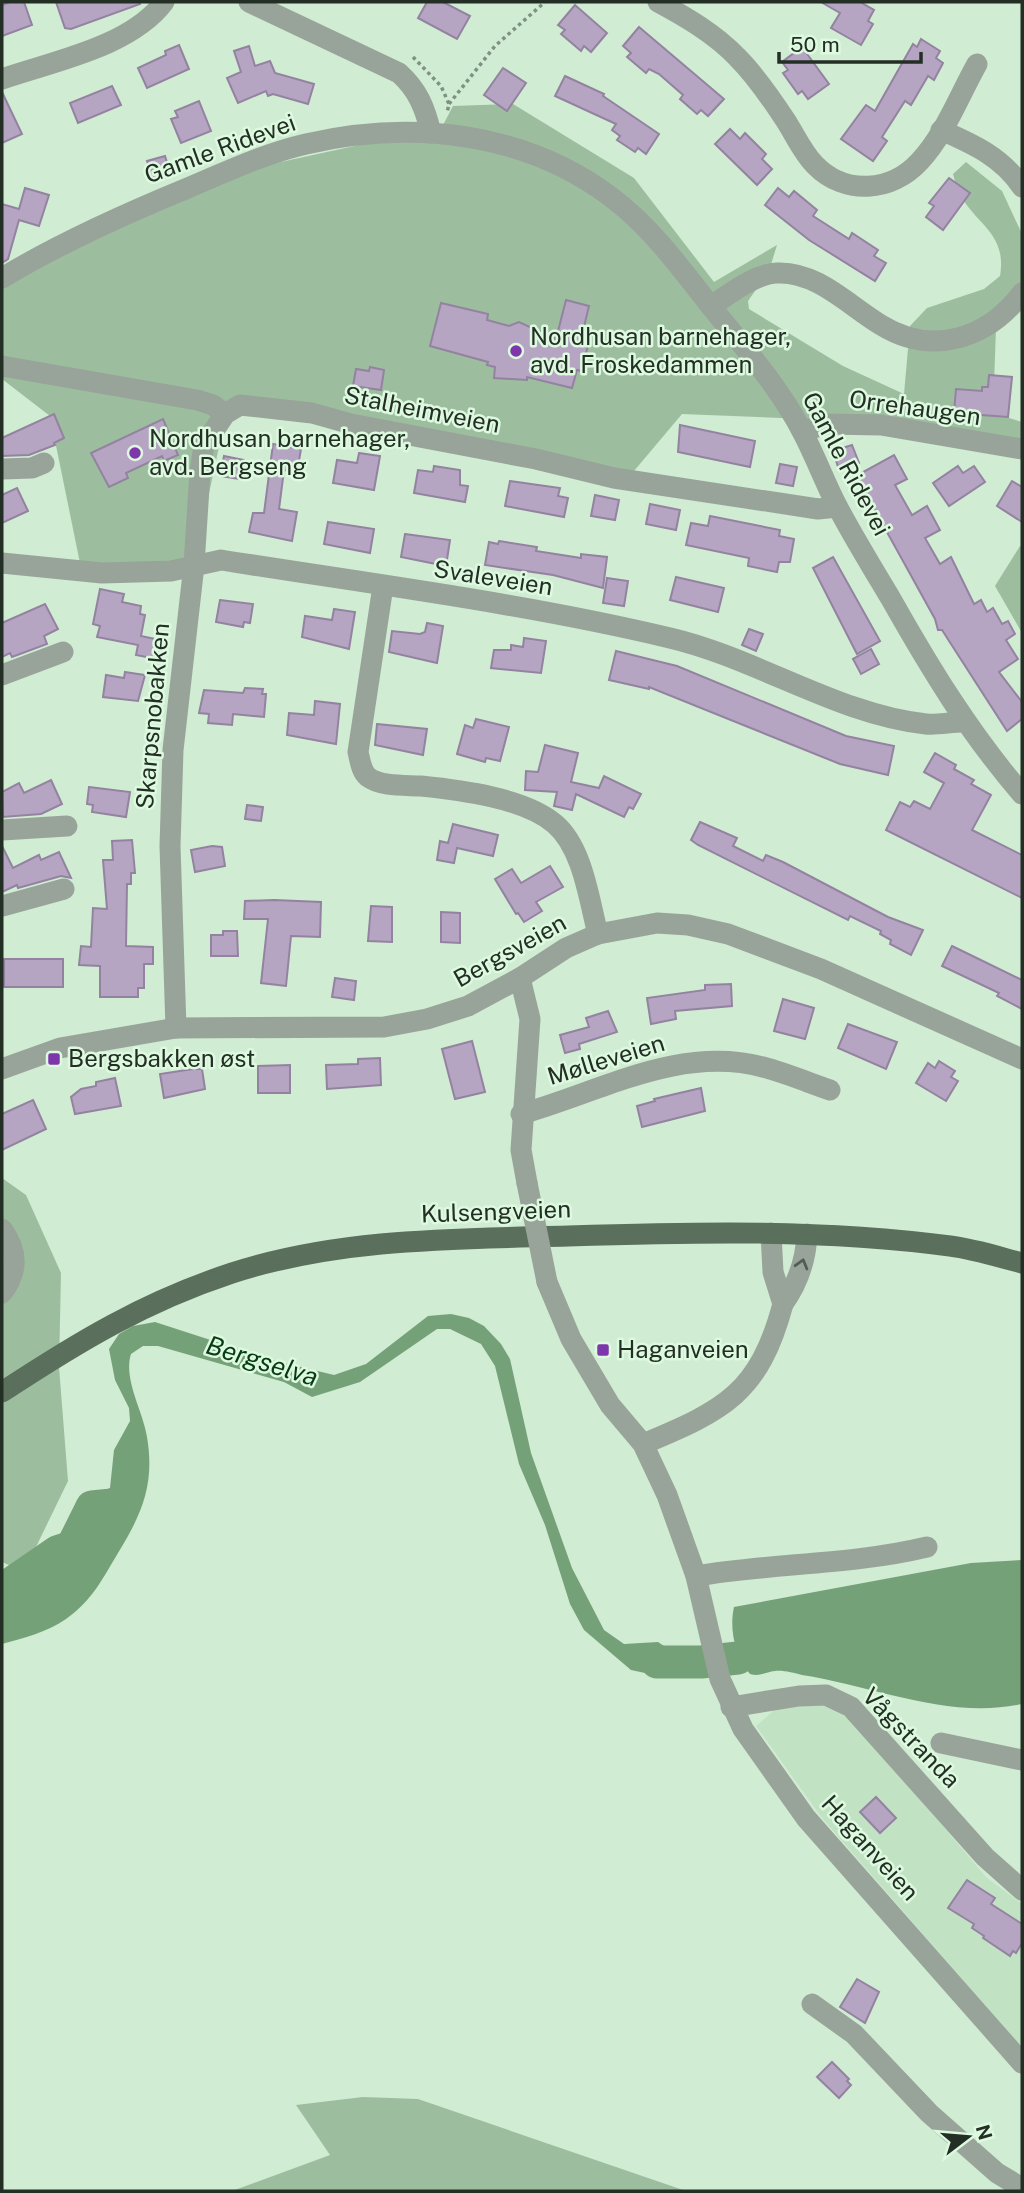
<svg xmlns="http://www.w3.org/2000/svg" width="1024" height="2193" font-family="'Public Sans',sans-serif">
<rect width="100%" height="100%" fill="#d0ecd2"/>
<polygon fill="#c1e3c4" points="819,1703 854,1721 986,1877 1022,1904 1022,2048 822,1818 756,1726 777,1708"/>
<g fill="#9cbe9f">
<path d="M513 104 634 178 714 282 777 245 769 271 748 301 749 309 843 366 904 394 910 326 927 308 984 289 1000 276C1007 234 978 226 960 195 956 189 955 180 953 174L966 162 1002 191 1022 234V298L996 328 993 413 1022 422V446L859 421 682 414 634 471 228 405 191 577 81 568 50 416 2 379V276L248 169 442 127 453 106Z"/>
<polygon points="1020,546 1022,547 1022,633 995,586"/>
<polygon points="2,1178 26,1195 61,1273 59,1367 68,1481 35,1549 11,1566 2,1562"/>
<polygon points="363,2097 418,2099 686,2191 232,2191 330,2155 296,2105"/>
</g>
<g fill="#75a179">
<path d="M451 1314 469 1318 484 1326 501 1344 510 1359 531 1453 572 1568 604 1630 624 1644 658 1642 676 1654 700 1656 702 1668 664 1677 631 1670 584 1630 570 1604 545 1525 519 1464 495 1366 481 1344 450 1329H437L360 1382 312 1397 284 1382 158 1346H143L131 1354C123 1379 143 1411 147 1437 155 1484 142 1514 118 1553 103 1578 92 1601 66 1619 48 1632 23 1638 2 1644V1584L47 1545 73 1543C93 1522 73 1504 110 1488L114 1450 130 1421 129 1408 115 1380 109 1349 119 1334 133 1326 155 1322 272 1360 334 1375 366 1364 428 1316Z"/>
<path d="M1022 1560V1704C948 1720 874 1686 802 1675 794 1673 783 1670 775 1671 765 1672 760 1677 750 1674 735 1657 729 1629 734 1607L971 1563Z"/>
</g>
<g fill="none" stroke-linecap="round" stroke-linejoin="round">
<g stroke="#75a179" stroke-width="33">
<polyline points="2,1590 57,1552 72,1547 92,1507 112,1505"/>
<polyline points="657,1662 701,1662 738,1658"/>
</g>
</g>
<g fill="#b5a5c2" stroke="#9383a0" stroke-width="2">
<polygon points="10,2 24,2 32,25 2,36 2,5"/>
<polygon points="56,2 139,2 140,4 71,29 65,28"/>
<polygon points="427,2 443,2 470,16 457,39 418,18"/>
<polygon points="821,2 860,2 874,10 868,21 873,24 861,45 831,28 840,13"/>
<polygon points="575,5 607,33 591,52 584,46 581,51 561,34 565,30 558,25"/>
<polygon points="639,27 724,99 708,116 701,110 697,114 680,99 683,95 659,74 649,69 646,73 627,57 631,53 623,46"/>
<polygon points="921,39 940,51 936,58 943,63 934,80 928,76 911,105 905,101 882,137 887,141 873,161 841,139 866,105 875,111 913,44 917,47"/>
<polygon points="179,45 189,69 147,88 138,68 166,55 165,51"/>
<polygon points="249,46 255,66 270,61 275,73 314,84 308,104 273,94 268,96 266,91 238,103 227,78 241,72 234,51"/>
<polygon points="802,47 829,84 808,99 802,91 798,94 783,73 788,70 782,62"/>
<polygon points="503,68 526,83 507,111 484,95"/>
<polygon points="565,76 604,94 603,96 659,134 646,154 638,148 635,152 617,140 620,136 612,130 616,124 555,96"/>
<polygon points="112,86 121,105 78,123 70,103"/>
<polygon points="2,92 22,134 2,143"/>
<polygon points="199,101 211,131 181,143 171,119 178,117 175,111"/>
<polygon points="730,129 740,139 745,133 766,154 762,159 772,169 757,185 715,144"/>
<polygon points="165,156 171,175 154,180 147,161"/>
<polygon points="949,178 970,193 943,230 926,217 934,206 929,203"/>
<polygon points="25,188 49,195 39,226 19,220 8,259 2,263 2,204 19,209"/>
<polygon points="778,188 789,197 794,191 817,210 813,216 849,239 852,233 878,250 874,256 886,263 875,281 809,240 765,205"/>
<polygon points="566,300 589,306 580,343 588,345 582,371 577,370 572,388 527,377 527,380 494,378 495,367 487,365 488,362 430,346 441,303 488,314 487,320 509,326 519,322 556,339"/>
<polygon points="370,367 384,370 381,390 353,386 356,369 369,371"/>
<polygon points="989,375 1012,377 1008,417 954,413 956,389 982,391 982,387 988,387"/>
<polygon points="54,414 64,438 54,443 55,445 29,455 2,456 2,438"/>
<polygon points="163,419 178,455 164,461 162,456 126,473 128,478 109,487 91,453"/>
<polygon points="680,425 755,441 750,467 678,452"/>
<polygon points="273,444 301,449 297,472 284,470 279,509 297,512 292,541 249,532 253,513 264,513"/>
<polygon points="852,445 859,463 839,470 833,451"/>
<polygon points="359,453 380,456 374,490 333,483 337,460 357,463"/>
<polygon points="894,455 907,479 895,485 912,515 927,506 940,530 925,538 940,564 951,557 974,604 981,600 987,612 993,608 1002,624 1008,621 1015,634 1006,640 1018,659 999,672 1022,702 1022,719 1007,731 942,630 938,630 935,619 856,476"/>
<polygon points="224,456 244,460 240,479 220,476"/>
<polygon points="780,464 797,467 793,486 776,483"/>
<polygon points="434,466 460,470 460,485 468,486 465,502 414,493 418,470 433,472"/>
<polygon points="958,466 963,473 974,466 985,482 949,506 933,483"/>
<polygon points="510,481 560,488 558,496 568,498 564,517 505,506"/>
<polygon points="1012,481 1022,487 1022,522 997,506"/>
<polygon points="17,488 28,511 2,523 2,495"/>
<polygon points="595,495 619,500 615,520 591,516"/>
<polygon points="650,504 680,510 676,530 646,524"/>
<polygon points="710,516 780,530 779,536 794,539 790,562 779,562 777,572 748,566 749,558 686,545 691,523 708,526"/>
<polygon points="328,522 374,529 370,553 324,544"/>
<polygon points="405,534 450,540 446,566 401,557"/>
<polygon points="499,541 537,547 536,551 581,558 581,554 607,557 603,588 553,575 485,565 489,542 498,544"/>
<polygon points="833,557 880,641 857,654 813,568"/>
<polygon points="676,577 724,588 718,612 670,600"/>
<polygon points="607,578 628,581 624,606 603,603"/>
<polygon points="100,589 124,594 122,602 141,606 140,614 145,615 141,636 160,640 157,659 136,655 138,645 97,637 100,626 93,624"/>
<polygon points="220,600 253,604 250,623 244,622 243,627 216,622"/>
<polygon points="45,604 58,629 44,636 47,644 12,657 10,653 2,657 2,623"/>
<polygon points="334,609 355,612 349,649 302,637 305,616 332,620"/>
<polygon points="427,623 443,626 437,663 389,652 392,631 420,634 425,632"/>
<polygon points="749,629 763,634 756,651 742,645"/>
<polygon points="524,638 546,641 541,673 491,668 494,650 511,650 511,645 523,647"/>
<polygon points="871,649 879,664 861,674 853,659"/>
<polygon points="616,651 677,666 846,736 894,746 888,775 840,764 649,687 649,689 609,680"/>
<polygon points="125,672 145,675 138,701 103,697 106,675 124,678"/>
<polygon points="245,688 263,689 262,694 266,694 264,717 233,714 232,725 208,723 209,714 199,713 204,690 243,693"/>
<polygon points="315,701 340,704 336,744 287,735 289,713 314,715"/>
<polygon points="476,719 509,727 500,761 486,758 485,762 457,754 465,725 473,728"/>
<polygon points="377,724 427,729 423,755 375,745"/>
<polygon points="545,745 578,753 571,782 599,788 604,776 641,794 633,809 629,807 624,817 576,794 572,810 554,806 557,792 525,790 526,771 538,772"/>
<polygon points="935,753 956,765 954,769 974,780 971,784 991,795 972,830 1022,855 1022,898 886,830 900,802 910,807 914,801 930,809 944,783 924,772"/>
<polygon points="51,780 62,804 41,814 3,817 2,792 19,783 24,793"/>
<polygon points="89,787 130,792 126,817 92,812 93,805 87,804"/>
<polygon points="247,805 263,807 261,821 245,819"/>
<polygon points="700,822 737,838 733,846 763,861 766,855 783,862 888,917 923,930 911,955 890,944 891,940 880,934 881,931 850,916 848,920 698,845 691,840"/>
<polygon points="453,824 498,835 493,856 457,848 454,863 437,860 440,841 448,843"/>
<polygon points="132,840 135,873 131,873 131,884 127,884 126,946 153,947 153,964 144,964 144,988 138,988 138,997 100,997 100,966 79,965 81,946 91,947 93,908 107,909 103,860 113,860 112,841"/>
<polygon points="2,846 13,868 39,855 41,860 59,852 71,878 61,876 18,888 17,885 2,892"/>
<polygon points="212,846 222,847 225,866 195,872 191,850"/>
<polygon points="550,866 563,887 536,902 542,911 524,922 518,913 516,914 495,879 512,869 521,883"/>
<polygon points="274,900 321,902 320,937 291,936 286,986 261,983 268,919 244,919 245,901"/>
<polygon points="371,906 392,907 392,942 368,941"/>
<polygon points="441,912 460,913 460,943 441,942"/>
<polygon points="223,931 237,931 238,956 211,956 211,935 223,935"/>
<polygon points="952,946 1022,980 1022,1009 997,996 999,993 942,966"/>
<rect x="4" y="959" width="59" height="28"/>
<polygon points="335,978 356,981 354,1000 332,997"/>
<polygon points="731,984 732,1006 675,1011 676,1019 651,1024 647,998 705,990 705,985"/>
<polygon points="783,999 814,1008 805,1039 774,1031"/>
<polygon points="608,1011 617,1032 579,1044 580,1049 565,1053 560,1035 589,1027 586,1018"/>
<polygon points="848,1024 897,1042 886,1069 838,1048"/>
<polygon points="472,1041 485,1092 455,1099 442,1049"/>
<polygon points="380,1058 381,1085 327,1089 326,1065 358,1064 358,1059"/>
<polygon points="939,1061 955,1071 951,1077 958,1081 946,1101 916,1083 928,1063 935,1068"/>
<polygon points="290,1065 290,1093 258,1093 258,1066"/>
<polygon points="193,1069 202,1069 205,1089 164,1098 160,1074"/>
<polygon points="115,1078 121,1106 75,1114 71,1097 81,1089 96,1086 96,1082"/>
<polygon points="701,1088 705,1111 642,1127 637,1106 655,1101 654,1099"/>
<polygon points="33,1100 46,1129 2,1150 2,1114"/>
<polygon points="876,1797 896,1818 880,1833 860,1812"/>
<polygon points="967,1880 995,1898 991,1904 1022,1924 1022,1943 1016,1953 1013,1951 1010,1956 983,1938 984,1936 972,1928 974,1924 948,1908"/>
<polygon points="857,1979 879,1992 865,2023 840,2007"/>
<polygon points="832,2062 849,2079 847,2081 851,2085 839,2098 817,2077"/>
</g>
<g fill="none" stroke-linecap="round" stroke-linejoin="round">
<g stroke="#7e9280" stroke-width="3.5" stroke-dasharray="3.5 3.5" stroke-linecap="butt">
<polyline points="413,57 441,86 449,104 447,113"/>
<polyline points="449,104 495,46 545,2"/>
</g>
<g stroke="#98a499" stroke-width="21">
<path d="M249 2 399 73C418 90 425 108 431 133"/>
<path d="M658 2C686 17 715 34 737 57 756 76 771 98 786 121 795 135 803 153 815 165 845 196 892 192 920 161 945 134 959 96 977 64"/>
<path d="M2 79C54 61 130 47 164 2"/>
<path d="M941 130C973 144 1002 157 1022 187"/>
<path d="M2 278C60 243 120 216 183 190 223 173 263 154 306 144 410 120 524 131 611 197 650 226 679 266 709 304 742 345 779 386 803 433 815 456 824 480 835 502 852 535 872 567 891 599 930 668 970 734 1022 794"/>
<path d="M711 306C730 294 754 274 777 273 817 271 849 306 881 325 933 357 988 338 1022 293"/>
<polyline points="2,366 197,400 213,405 225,414"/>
<polyline points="802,431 828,424 881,425 1022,449"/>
<polyline points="2,469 32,468 44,463"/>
<path d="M2 563 102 573 171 571 221 560C371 584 523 603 670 638 756 658 839 715 926 724 938 725 951 722 963 722"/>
<path d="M383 586 358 752C360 760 361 771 368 777 381 787 406 785 421 786 460 790 525 798 555 824 583 848 589 900 598 934"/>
<polyline points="2,675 63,652"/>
<polyline points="2,830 67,826"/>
<polyline points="2,906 64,889"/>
<polyline points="520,978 530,1019 521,1150 527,1183"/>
<polyline points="176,1028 170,846 173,750 194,565 200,472 204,445 225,414 240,405 312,413 351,424 536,459 614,478 818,509 837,507"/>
<polyline points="2,1069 60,1048 176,1028 384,1027 427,1019 468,1006 520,978 566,948 598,934 657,923 688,925 728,934 821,969 1022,1059"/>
<path d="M521 1114C600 1092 679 1045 763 1067 785 1073 807 1082 830 1090"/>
<path d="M2 1229C18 1251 18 1272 2 1293"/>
<path d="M771 1233 773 1272 783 1304C798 1283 806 1260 807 1234"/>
<polyline points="547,1282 571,1339 610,1405 643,1444 667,1495 696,1576 720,1679 743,1729 806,1818 1022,2063"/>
<path d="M643 1444C725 1410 759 1393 783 1304"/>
<path d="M696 1576C773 1563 852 1565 927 1547"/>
<polyline points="731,1707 799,1696 826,1695 851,1707 985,1857 1022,1890"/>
<polyline points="941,1743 1022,1760"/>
<polyline points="812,2004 854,2034 929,2113 997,2173 1022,2188"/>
</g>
<path stroke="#5a6f5c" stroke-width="21" d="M2 1392C78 1342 144 1302 232 1273 340 1238 455 1239 568 1236 695 1232 824 1229 950 1246 974 1249 999 1257 1022 1263"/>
<polyline stroke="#98a499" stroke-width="21" points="527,1183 547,1282"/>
</g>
<defs><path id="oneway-chevron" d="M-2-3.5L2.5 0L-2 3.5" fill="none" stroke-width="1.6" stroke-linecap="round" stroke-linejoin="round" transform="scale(1.75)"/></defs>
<use stroke="#525d53" href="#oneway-chevron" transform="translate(802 1264) rotate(-74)"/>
<g fill="#7d37aa" stroke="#ddf9df" stroke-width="2.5">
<circle cx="516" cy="351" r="7"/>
<circle cx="135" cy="453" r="7"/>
<rect x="47" y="1052" width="14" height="14" rx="3.5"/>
<rect x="596" y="1343" width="14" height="14" rx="3.5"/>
</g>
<g text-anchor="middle" stroke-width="5" stroke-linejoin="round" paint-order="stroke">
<g font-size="24" fill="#232e24" stroke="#ddf9df">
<text transform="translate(220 149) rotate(-20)" y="8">Gamle Ridevei</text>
<text transform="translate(915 408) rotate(8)" y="8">Orrehaugen</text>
<text transform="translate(422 410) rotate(11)" y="8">Stalheimveien</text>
<text transform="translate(846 464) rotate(62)" y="8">Gamle Ridevei</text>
<text transform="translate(493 578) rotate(9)" y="8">Svaleveien</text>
<text transform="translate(153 716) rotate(-85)" y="8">Skarpsnobakken</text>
<text transform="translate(510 951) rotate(-29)" y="8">Bergsveien</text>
<text transform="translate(606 1060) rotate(-17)" y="8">Mølleveien</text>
<text transform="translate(496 1212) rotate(-2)" y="8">Kulsengveien</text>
<text transform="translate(911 1738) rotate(46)" y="8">Vågstranda</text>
<text transform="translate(870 1848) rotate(48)" y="8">Haganveien</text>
</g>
<g font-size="24" fill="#232e24" stroke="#ddf9df" text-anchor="start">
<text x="530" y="345">Nordhusan barnehager,<tspan x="530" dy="28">avd. Froskedammen</tspan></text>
<text x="149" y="447">Nordhusan barnehager,<tspan x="149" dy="28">avd. Bergseng</tspan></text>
<text x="68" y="1067">Bergsbakken øst</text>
<text x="617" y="1358">Haganveien</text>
</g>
<g font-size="26" font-style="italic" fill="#073b14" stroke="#ddf9df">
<text transform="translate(262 1361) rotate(17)" y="9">Bergselva</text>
</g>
</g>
<rect width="1024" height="2193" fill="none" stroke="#232e24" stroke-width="7"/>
<g transform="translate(968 2137) rotate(74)" stroke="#ddf9df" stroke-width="5" paint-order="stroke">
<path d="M0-5L12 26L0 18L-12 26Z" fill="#232e24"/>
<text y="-10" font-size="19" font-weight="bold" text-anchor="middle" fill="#232e24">N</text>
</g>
<path d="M779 52v10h142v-10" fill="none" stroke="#232e24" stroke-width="3.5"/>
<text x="790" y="52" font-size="21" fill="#232e24" stroke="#ddf9df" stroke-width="5" paint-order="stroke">50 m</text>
</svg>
